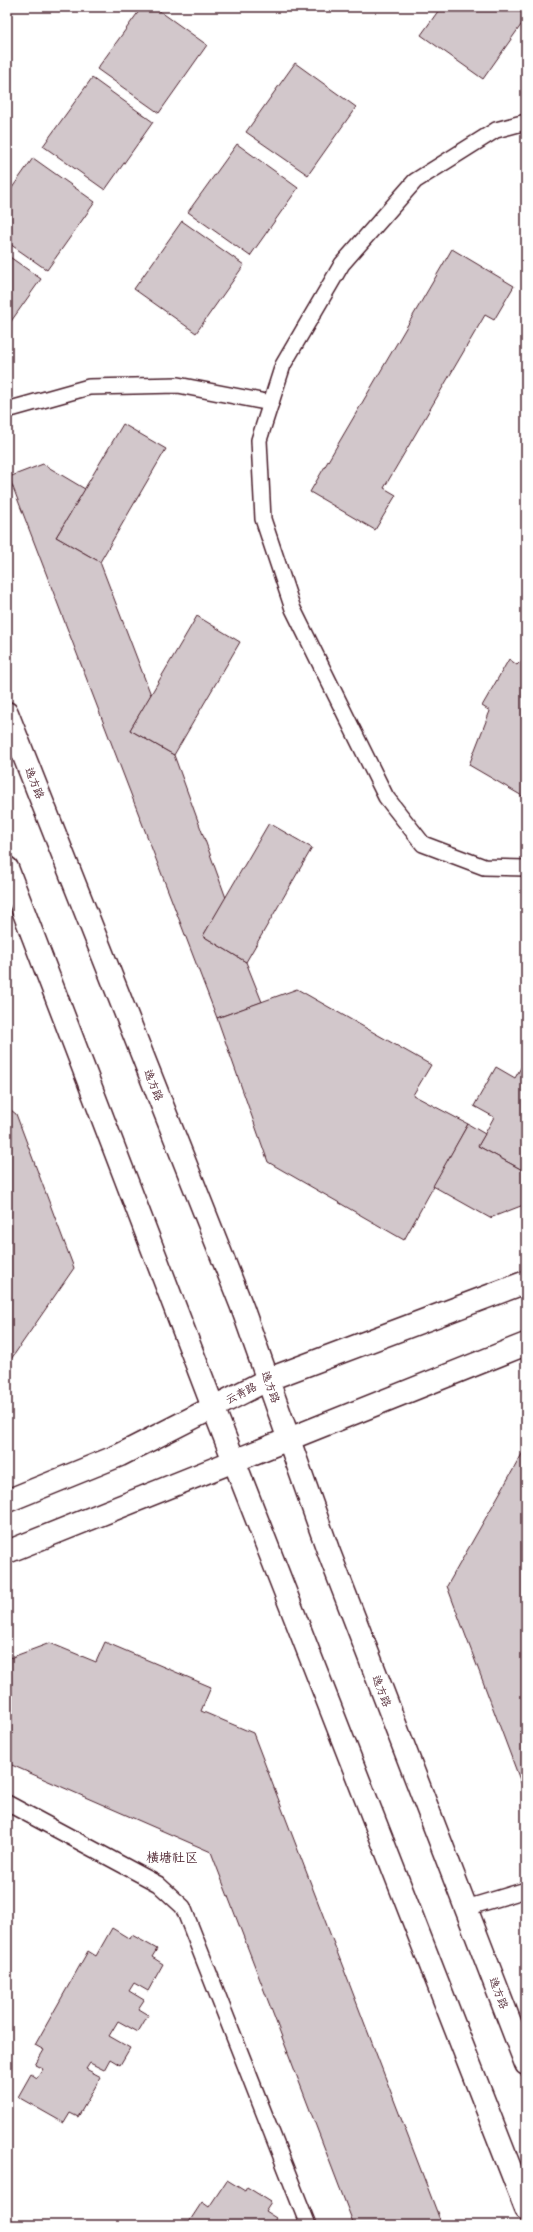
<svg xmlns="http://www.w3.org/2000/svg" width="533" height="2232" font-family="'Shantell Sans','LXGW WenKai TC',sans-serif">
<rect width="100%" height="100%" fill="#fff"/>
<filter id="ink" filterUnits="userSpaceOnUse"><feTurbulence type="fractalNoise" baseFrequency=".025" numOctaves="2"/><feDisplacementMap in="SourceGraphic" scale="8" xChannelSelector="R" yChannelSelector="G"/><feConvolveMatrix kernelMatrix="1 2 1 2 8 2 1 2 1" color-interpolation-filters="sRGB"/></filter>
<g filter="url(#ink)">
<g fill="#d2c7cb" stroke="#4a1f2b">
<polygon points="142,7 154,7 207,45 159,113 97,69"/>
<polygon points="441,7 526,7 526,18 483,79 421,35"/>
<polygon points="295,63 356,107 308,175 246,132"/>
<polygon points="92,78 153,122 105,190 43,146"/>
<polygon points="237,144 298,188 250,256 188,212"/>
<polygon points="33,158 95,202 47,270 7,242 7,195"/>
<polygon points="182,221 244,265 196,333 134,289"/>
<polygon points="452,249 514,286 494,320 485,315 384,488 396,495 375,530 310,492"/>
<polygon points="7,255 41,279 7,327"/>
<polygon points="123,424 166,449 100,562 56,537"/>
<polygon points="43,464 85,489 56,537 100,562 151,695 130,730 174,755 226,898 203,936 246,962 262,1002 217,1018 9,477"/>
<polygon points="197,616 240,642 174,755 130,730"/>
<polygon points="526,656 526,794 524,797 469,765 490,711 482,706 509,659 517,665"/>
<polygon points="269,823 312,848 246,962 203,936"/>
<polygon points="297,989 431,1065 413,1095 468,1124 404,1240 268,1162 217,1018"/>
<polygon points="526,1059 526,1172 478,1146 494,1117 474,1106 496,1067 515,1078"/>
<polygon points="7,1107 16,1114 74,1268 7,1365"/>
<polygon points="468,1124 485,1134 478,1146 526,1172 526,1204 490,1218 433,1186"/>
<polygon points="526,1447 526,1796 447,1586"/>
<polygon points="105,1642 211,1687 201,1711 253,1733 442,2225 354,2225 211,1852 7,1763 7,1659 50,1643 96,1662"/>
<polygon points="112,1928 130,1939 132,1935 157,1949 152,1957 163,1964 148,1991 134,1983 129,1991 144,2000 138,2009 148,2015 138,2032 118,2021 109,2036 130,2048 120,2065 110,2059 104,2070 90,2063 86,2069 101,2077 78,2117 70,2113 64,2123 18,2097 31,2074 37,2078 43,2069 35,2065 44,2050 35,2045 88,1951 96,1956"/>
<polygon points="227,2180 245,2191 247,2187 271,2202 265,2211 276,2218 272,2225 187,2225 202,2202 209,2207"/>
</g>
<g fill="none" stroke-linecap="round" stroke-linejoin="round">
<g stroke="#4a1f2b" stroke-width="18">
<g id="service">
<polyline points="526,122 496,130 415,181 342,264 283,365 259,440 263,519 293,609 386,797 423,844 484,867 526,868"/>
<polyline points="7,410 89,387 178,385 271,403"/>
<polyline points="7,1803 158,1884 183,1907 308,2225"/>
<polyline points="466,1908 526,1890"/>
</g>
</g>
<g stroke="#4a1f2b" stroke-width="25">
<g id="tertiary">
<polyline points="7,713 242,1307 328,1550 526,2064"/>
<polyline points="7,868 213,1407 526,2209"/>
<polyline points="7,1501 120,1455 269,1379 526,1282"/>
<polyline points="7,1552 526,1344"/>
</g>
</g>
<use href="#service" stroke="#fff" stroke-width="15"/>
<use href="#tertiary" stroke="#fff" stroke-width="22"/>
</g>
</g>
<g text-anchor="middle" stroke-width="3" stroke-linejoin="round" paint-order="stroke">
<g font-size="11" fill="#4a1f2b" stroke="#fff">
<text transform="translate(35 783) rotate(68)" y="4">逸方路</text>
<text transform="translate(154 1085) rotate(68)" y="4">逸方路</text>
<text transform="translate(271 1387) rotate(70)" y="4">逸方路</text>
<text transform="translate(241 1393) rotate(-27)" y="4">云青路</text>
<text transform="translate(382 1691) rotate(69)" y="4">逸方路</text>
<text transform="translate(499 1993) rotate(69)" y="4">逸方路</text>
</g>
<g font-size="13" fill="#4a1f2b" stroke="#fff">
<text x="172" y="1862">横塘社区</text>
</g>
</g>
<rect width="533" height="2232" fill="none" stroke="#fff" stroke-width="24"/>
<rect x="12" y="12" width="509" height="2208" fill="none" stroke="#4a1f2b" stroke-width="1.5" filter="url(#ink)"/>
</svg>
